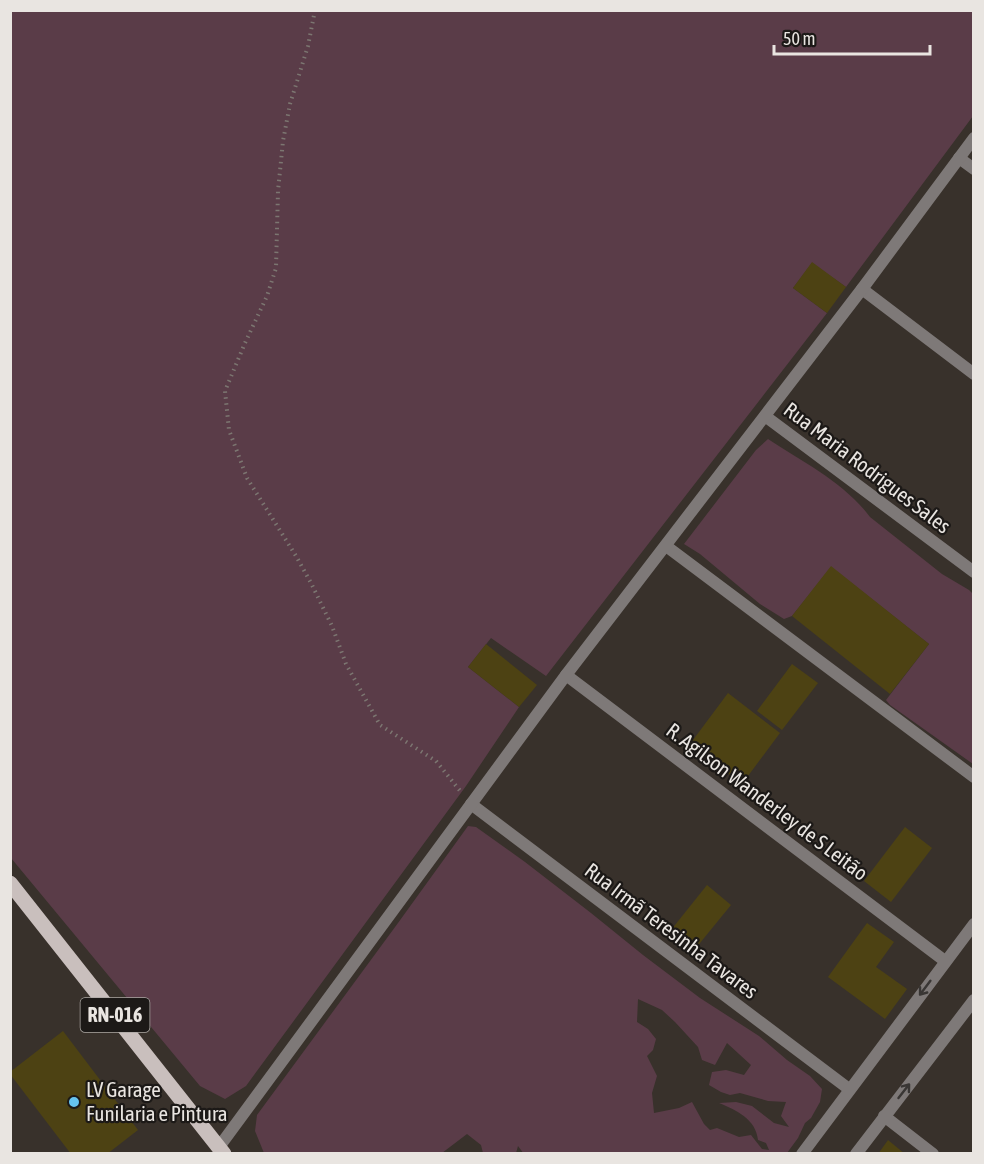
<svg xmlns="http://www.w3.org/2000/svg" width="984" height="1164" font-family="'Asap Condensed',sans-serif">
<rect width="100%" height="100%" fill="#38312b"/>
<g fill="#5a3c48" fill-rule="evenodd">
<polygon points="10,11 973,11 973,116 846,287 812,263 793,288 827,313 546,676 491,638 468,667 519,707 466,786 246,1086 225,1099 200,1086 11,858"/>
<path d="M768 439C803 462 845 483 870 517L942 574 969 590 973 594V764L890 705 886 700 929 644 831 567 792 616 784 619 760 604 700 554 684 544 756 450Z"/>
<path d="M468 826 476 827 525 862 591 913 643 955 700 998 759 1036 787 1060 810 1076 822 1089 820 1102 811 1118 805 1123 798 1138 787 1153 524 1154 518 1146 516 1153H483L481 1145 467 1134 442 1153H264L255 1131 257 1115 398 923ZM638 999 662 1010 675 1022 698 1047 702 1060 715 1065 727 1043 751 1065 744 1075 726 1070 712 1072 709 1085 721 1092 730 1095 740 1093 768 1101 786 1102 781 1116 789 1127 774 1123 752 1106 736 1102 719 1103C736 1110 756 1119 758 1140L766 1143 769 1150 762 1149 751 1135 739 1137 717 1128 710 1130 704 1124 692 1102 679 1108 654 1113 652 1093 657 1076 647 1056 653 1050 656 1039 648 1029 637 1022Z"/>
</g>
<g fill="#4d4213">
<polygon points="812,262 846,287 827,313 793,288"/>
<polygon points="831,566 929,644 890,694 792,616"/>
<polygon points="486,644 537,685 519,707 468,667"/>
<polygon points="792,664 818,683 782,730 757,711"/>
<polygon points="728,693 780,733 742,784 690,744"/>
<polygon points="905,827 932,848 891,902 864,881"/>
<polygon points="707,885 731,905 691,954 667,935"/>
<polygon points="867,923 894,942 876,967 907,989 885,1019 828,977"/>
<polygon points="63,1031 138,1130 107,1154 71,1154 10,1074 10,1072"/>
<polygon points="888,1140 905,1154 878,1154"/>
</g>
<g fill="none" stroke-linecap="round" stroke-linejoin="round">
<polyline stroke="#7c7671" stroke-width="4" stroke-dasharray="1.5 4.5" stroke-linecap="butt" points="315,10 308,46 290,104 283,141 278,191 276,268 267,296 245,343 225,391 229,430 247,478 296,556 311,583 332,626 346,664 380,725 436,761 461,792"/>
<g stroke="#7e7978" stroke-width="12">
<polyline points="959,158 974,169"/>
<polyline points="862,289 974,374"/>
<polyline points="765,416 974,572"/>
<polyline points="666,546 974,777"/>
<polyline points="566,675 945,961"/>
<polyline points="471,804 849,1089"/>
<polyline points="884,1116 933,1154"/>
<polyline points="219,1147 566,675 862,289 974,138"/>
<polyline points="802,1154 974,924"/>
<polyline points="856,1154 974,1000"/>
</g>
<polyline stroke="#c9bfbd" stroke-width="15" points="10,883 224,1154"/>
</g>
<defs><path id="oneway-shaft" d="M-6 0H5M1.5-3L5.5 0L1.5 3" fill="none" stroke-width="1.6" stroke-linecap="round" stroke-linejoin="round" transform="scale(1.5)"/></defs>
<g stroke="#393634">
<use href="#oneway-shaft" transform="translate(925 988) rotate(127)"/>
<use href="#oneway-shaft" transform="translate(904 1091) rotate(-52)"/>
</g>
<circle fill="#66c4ef" stroke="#1c1917" stroke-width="2" cx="74" cy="1102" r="6"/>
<g text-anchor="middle" stroke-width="4.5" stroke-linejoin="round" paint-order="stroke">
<rect fill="#1c1917" stroke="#aca8a4" stroke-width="1.5" x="80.5" y="998" width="69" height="34" rx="4.5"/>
<g font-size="20" font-weight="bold" fill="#e9e5e1">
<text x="115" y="1022">RN-016</text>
</g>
<g font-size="21" fill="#e9e5e1" stroke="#1c1917">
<text transform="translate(867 468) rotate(37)" y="7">Rua Maria Rodrigues Sales</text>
<text transform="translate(767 802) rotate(37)" y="7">R. Agilson Wanderley de S Leitão</text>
<text transform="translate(671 931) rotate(37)" y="7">Rua Irmã Teresinha Tavares</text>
</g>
<g font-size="21" fill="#e9e5e1" stroke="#1c1917" text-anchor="start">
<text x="86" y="1097">LV Garage<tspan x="86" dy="24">Funilaria e Pintura</tspan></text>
</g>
</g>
<rect width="984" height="1164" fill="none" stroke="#e9e5e1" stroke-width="24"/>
<path d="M774 45v9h156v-9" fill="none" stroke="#e9e5e1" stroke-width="3"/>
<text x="783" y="45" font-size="18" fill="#e9e5e1" stroke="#1c1917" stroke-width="4.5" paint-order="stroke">50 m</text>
</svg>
